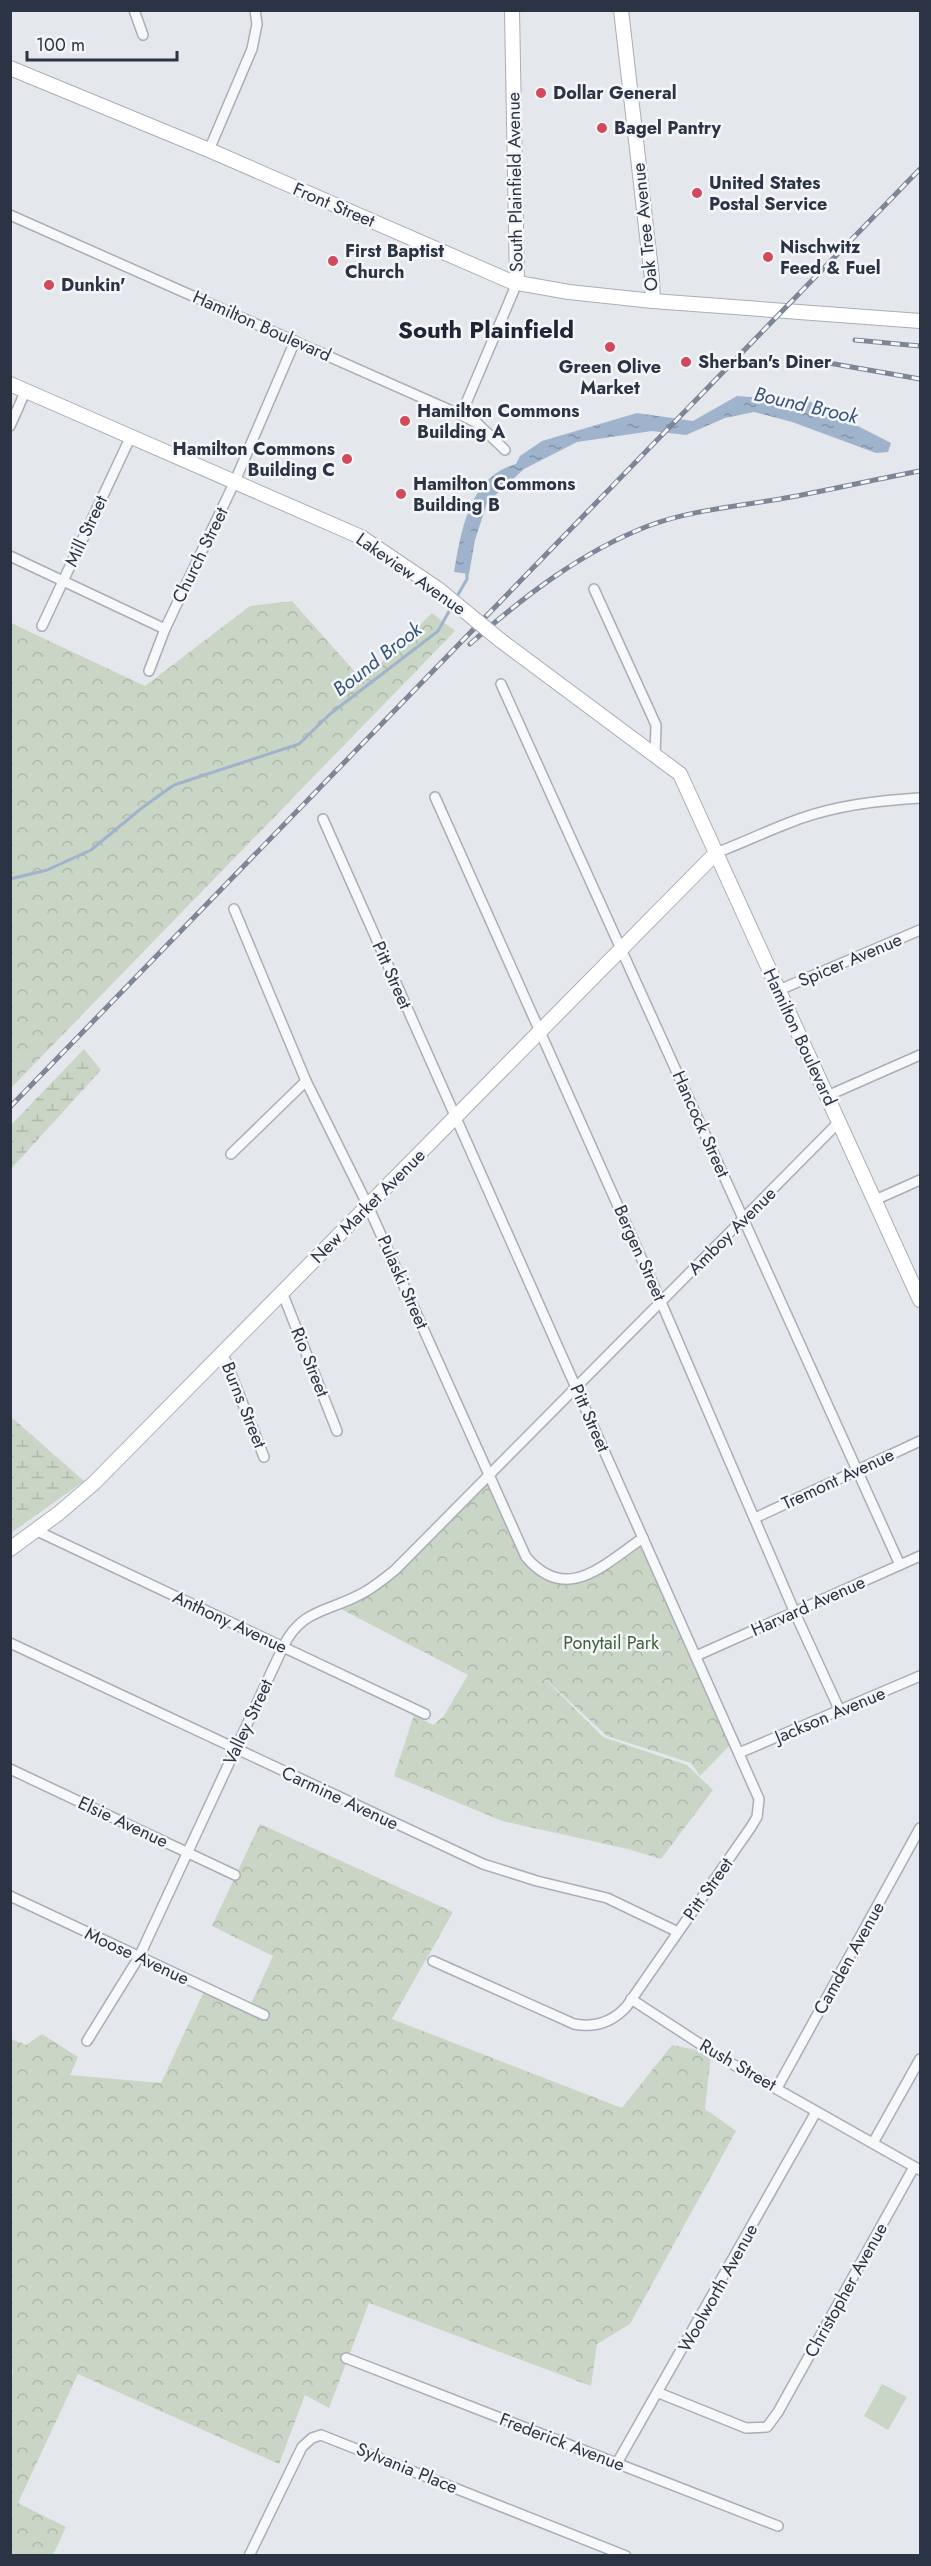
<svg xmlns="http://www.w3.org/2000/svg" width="931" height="2566" font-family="Jost,sans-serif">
<defs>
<pattern id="forest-crowns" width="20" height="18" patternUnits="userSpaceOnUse" patternTransform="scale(1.5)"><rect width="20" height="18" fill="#c9d6c5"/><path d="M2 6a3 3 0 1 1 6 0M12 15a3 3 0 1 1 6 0" fill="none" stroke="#adb8ab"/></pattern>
<pattern id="wetland-marsh" width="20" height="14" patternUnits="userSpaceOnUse" patternTransform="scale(1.5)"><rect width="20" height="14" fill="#c9d6c5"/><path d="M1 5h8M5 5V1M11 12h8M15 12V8" fill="none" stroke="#adb8ab"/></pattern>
<pattern id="water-ripples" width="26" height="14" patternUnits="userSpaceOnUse" patternTransform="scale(1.5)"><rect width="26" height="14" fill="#9fb4cc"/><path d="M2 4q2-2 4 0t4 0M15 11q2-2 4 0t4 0" fill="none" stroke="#8293a7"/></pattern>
</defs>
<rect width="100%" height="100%" fill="#e4e7ec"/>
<polygon fill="#c9d6c5" points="882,2384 907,2397 888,2430 864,2416"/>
<g fill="url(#forest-crowns)">
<polygon points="292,601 363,681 432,613 455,631 11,1088 11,623 145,686 250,606"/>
<polygon points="489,1476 533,1566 578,1579 639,1535 734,1741 700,1776 691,1763 607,1736 541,1675 603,1737 687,1765 713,1790 661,1859 628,1849 502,1821 394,1776 414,1715 433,1725 443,1717 468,1675 337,1607 412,1555"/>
<polygon points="260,1824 453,1912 392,2019 622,2108 672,2045 711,2053 705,2109 736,2131 630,2324 597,2344 591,2386 369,2303 329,2408 305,2395 279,2464 78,2374 18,2503 66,2527 53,2555 11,2556 10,2387 13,2371 11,2367 11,2039 26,2045 42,2034 78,2057 70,2075 161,2083 206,1987 249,2008 273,1956 212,1926"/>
</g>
<g fill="url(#wetland-marsh)">
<polygon points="84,1049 101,1070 11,1169 11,1125"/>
<polygon points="10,1416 84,1481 11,1533 10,1533"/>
</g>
<path fill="url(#water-ripples)" d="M737 396 809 401 891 443 888 452 876 453 792 422 754 412 725 418 686 435 652 431 577 442 524 469 487 503 475 540 469 574 454 572C461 531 469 477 516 464L520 456 542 441 637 413 693 421Z"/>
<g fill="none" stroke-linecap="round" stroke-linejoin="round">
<g stroke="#9fb4cc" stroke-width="3">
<polyline points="456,598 467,579 467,571"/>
<polyline points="10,879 47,870 91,850 143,807 174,785 299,744 330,714 438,631 452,606"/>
</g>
<g stroke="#a9aeb7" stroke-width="12">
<g id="street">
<polyline points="134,10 143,35"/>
<polyline points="209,150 252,49 257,24 255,10"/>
<polyline points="10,215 461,415 477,423 505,450"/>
<polyline points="461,415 517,283"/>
<polyline points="10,426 26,390"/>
<polyline points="10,556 165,629"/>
<polyline points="594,589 656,725 655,756"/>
<polyline points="42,626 131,436"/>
<polyline points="149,671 165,629 235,481 295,341"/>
<polyline points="501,684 900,1565"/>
<polyline points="435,797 661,1302 795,1613 840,1711"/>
<path d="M323 819 759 1799 757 1817 751 1827 627 2006C613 2022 596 2028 574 2024L433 1961"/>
<path d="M716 853C745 842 773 828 802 818 839 805 882 800 920 798"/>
<path d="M234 909 306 1081 368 1206 526 1557C567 1605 604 1564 643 1538"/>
<polyline points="779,990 920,930"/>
<polyline points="827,1096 920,1055"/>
<polyline points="231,1154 306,1081"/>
<polyline points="875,1200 920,1180"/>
<polyline points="282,1292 337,1431"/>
<polyline points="223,1354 264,1457"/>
<polyline points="755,1518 920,1441"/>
<polyline points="35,1530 425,1714"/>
<polyline points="10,1643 483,1864 537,1881 607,1898 678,1932"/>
<polyline points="696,1656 920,1556"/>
<polyline points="739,1753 920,1676"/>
<polyline points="10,1769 235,1875"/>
<polyline points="10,1896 264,2015"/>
<polyline points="631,1999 720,2057 920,2170"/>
<path d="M87 2041 139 1957 283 1647C301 1609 328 1612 361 1594 373 1588 384 1579 395 1570L839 1122"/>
<polyline points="777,2088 920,1828"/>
<polyline points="873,2143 920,2059"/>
<polyline points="346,2358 778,2526"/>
<polyline points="659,2393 746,2428 767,2427 778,2412 914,2167"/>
<polyline points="617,2463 816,2112"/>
<polyline points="249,2556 302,2447 312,2438 321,2435 626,2556"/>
</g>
</g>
<g stroke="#a9aeb7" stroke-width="16">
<g id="secondary">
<polyline points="512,10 517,283"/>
<polyline points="621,10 652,279 653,301"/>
<polyline points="10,68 209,150 512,282 569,292 653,301 920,321"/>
<polyline points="10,384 361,537 438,589"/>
<polyline points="500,640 680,774 920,1300"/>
<polyline points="10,1549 59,1513 94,1483 716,853"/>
</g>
</g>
<use href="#street" stroke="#f7f8fa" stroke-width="9"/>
<use href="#secondary" stroke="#fff" stroke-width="14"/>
<g stroke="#7d8696" stroke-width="5">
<g id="rail">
<polyline points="855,340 920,346"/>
<polyline points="823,362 920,379"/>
<path d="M470 644C523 597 581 552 648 526 694 509 743 506 791 497 834 489 877 479 920 471"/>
<polyline points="10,1107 920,169"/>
</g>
</g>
<use href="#rail" stroke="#f4f6f9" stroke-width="3" stroke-dasharray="9" stroke-linecap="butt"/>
<g stroke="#a9aeb7" stroke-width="16" stroke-linecap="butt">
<polyline id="secondary-bridge" points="438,589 500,640"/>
</g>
<use href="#secondary-bridge" stroke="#fff" stroke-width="14"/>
</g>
<g fill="#d1495b" stroke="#f4f6f9" stroke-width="2">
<circle cx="541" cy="93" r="6"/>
<circle cx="602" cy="128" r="6"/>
<circle cx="697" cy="193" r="6"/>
<circle cx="768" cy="257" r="6"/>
<circle cx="333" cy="261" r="6"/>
<circle cx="49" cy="285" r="6"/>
<circle cx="610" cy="347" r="6"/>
<circle cx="686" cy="362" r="6"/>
<circle cx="405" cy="421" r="6"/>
<circle cx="347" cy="459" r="6"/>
<circle cx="401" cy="494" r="6"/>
</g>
<g text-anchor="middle" stroke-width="5" stroke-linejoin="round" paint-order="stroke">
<g font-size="18" font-weight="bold" fill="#2b3445" stroke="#f4f6f9" text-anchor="start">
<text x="553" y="99">Dollar General</text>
<text x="614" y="134">Bagel Pantry</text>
<text x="709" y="189">United States<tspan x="709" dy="21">Postal Service</tspan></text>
<text x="780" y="253">Nischwitz<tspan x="780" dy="21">Feed &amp; Fuel</tspan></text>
<text x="345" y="257">First Baptist<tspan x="345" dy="21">Church</tspan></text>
<text x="61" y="291">Dunkin'</text>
<text x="698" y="368">Sherban's Diner</text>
<text x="610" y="373" text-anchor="middle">Green Olive<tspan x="610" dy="21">Market</tspan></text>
<text x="417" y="417">Hamilton Commons<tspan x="417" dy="21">Building A</tspan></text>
<text x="335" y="455" text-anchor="end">Hamilton Commons<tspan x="335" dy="21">Building C</tspan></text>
<text x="413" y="490">Hamilton Commons<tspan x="413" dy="21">Building B</tspan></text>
</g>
<g font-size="18" fill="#2b3445" stroke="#f4f6f9">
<text transform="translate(515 182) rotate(-91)" y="6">South Plainfield Avenue</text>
<text transform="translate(334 205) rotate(23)" y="6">Front Street</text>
<text transform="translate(645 227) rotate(-96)" y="6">Oak Tree Avenue</text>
<text transform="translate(262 326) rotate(24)" y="6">Hamilton Boulevard</text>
<text transform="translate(86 531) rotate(-65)" y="6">Mill Street</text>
<text transform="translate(200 555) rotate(-64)" y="6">Church Street</text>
<text transform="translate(411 574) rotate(35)" y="6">Lakeview Avenue</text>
<text transform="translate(850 960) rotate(-23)" y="6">Spicer Avenue</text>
<text transform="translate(392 975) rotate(66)" y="6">Pitt Street</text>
<text transform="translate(800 1037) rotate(65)" y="6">Hamilton Boulevard</text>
<text transform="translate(701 1124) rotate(66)" y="6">Hancock Street</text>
<text transform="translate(368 1206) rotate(-45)" y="6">New Market Avenue</text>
<text transform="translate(732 1231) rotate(-45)" y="6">Amboy Avenue</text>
<text transform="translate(640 1253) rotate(66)" y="6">Bergen Street</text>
<text transform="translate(403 1282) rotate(66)" y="6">Pulaski Street</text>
<text transform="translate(310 1362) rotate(68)" y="6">Rio Street</text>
<text transform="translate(244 1405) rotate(68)" y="6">Burns Street</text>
<text transform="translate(590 1418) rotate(66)" y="6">Pitt Street</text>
<text transform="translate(838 1479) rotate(-25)" y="6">Tremont Avenue</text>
<text transform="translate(808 1606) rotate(-24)" y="6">Harvard Avenue</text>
<text transform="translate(230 1622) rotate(25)" y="6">Anthony Avenue</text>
<text transform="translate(830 1715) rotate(-23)" y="6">Jackson Avenue</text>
<text transform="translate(248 1722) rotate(-65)" y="6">Valley Street</text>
<text transform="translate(340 1798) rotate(25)" y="6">Carmine Avenue</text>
<text transform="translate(123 1822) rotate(25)" y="6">Elsie Avenue</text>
<text transform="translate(708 1889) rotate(-55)" y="6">Pitt Street</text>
<text transform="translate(137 1956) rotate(25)" y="6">Moose Avenue</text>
<text transform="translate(849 1958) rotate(-61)" y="6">Camden Avenue</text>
<text transform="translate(738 2065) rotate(30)" y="6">Rush Street</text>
<text transform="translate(718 2288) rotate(-61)" y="6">Woolworth Avenue</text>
<text transform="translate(846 2290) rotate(-61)" y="6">Christopher Avenue</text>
<text transform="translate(562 2442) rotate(21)" y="6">Frederick Avenue</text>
<text transform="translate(407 2468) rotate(22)" y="6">Sylvania Place</text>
</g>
<g font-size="18" fill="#3f6138" stroke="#f4f6f9">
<text x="611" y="1649">Ponytail Park</text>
</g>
<g font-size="20" font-style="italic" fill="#34527a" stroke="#f4f6f9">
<text transform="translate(806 405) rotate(13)" y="7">Bound Brook</text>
<text transform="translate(377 659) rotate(-38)" y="7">Bound Brook</text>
</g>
<g font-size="24" font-weight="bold" fill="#1d2536" stroke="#f4f6f9">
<text x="486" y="338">South Plainfield</text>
</g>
</g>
<rect width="931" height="2566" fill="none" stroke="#2b3445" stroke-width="24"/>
<path d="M27 51v9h150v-9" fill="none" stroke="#2b3445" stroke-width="3"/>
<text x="36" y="51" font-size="18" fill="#2b3445" stroke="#f4f6f9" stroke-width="4.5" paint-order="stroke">100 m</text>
</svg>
